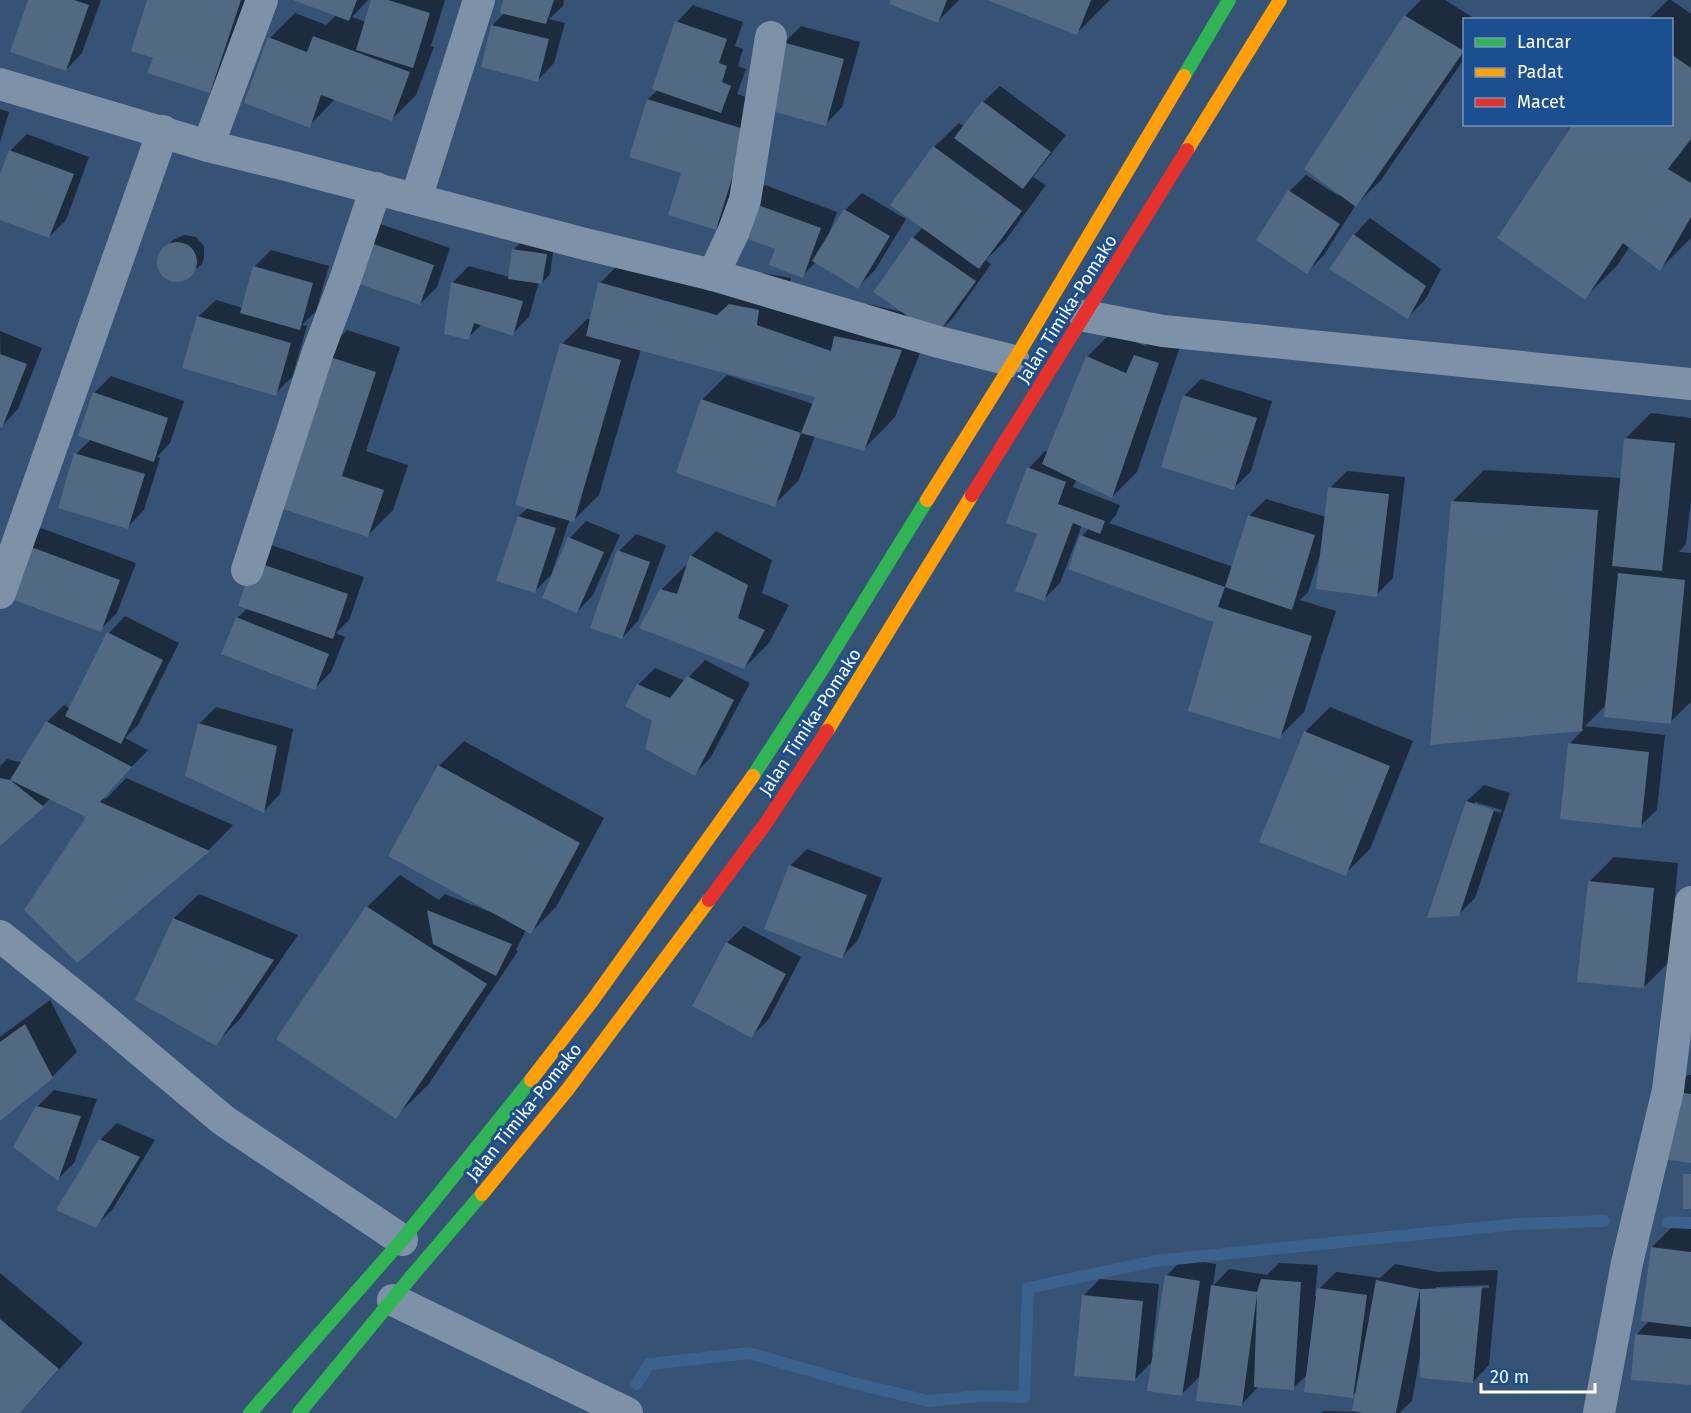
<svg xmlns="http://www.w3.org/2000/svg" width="1691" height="1413" font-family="'Fira Sans',sans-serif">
<rect width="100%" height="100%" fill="#365274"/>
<g fill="#0007" fill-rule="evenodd">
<polygon points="29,0 101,0 82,53 66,70"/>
<polygon points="149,0 256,0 235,67 210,92"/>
<polygon points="296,0 368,0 352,17 366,22 373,0 445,0 431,46 434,47 416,95 391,120 335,99 309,126 246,102 270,38 295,13 326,25 336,15"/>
<polygon points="504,0 564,0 563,6 549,19 565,23 554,63 538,80 482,66 493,25 505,12"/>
<polygon points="892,0 959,0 938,21"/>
<polygon points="991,0 1110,0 1077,33"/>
<polygon points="1421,0 1445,0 1477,20 1464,20 1464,59 1381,180 1355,206 1324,255 1307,272 1290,191 1306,175 1339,196 1405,16"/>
<polygon points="1668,0 1671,0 1691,14 1691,238 1660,269 1630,246 1617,266 1584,298 1672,124 1672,20 1648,20"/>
<polygon points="693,5 743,22 735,46 743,49 738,66 746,69 737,94 767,104 784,43 801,26 860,42 842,107 826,124 770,109 740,203 716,228 683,172 648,99 658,90 677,22"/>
<polygon points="1000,86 1066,135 1033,177 1046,185 1004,242 986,260 991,264 953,318 936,334 929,330 895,417 863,450 815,436 799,480 774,505 702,400 727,375 813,404 817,396 641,349 599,495 574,520 570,519 551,575 534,592 519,516 529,507 562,344 587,319 591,320 600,283 632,251 751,283 763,273 791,278 788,293 855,316 868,304 903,312 913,238 923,227 934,147 959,123 965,127 983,102"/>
<polygon points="0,109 9,112 0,142"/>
<polygon points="27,134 89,157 66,220 49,237 0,218 0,178 11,150"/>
<polygon points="765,185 837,212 828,236 829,236 846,209 862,193 906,219 875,270 858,287 816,262 802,276 748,202"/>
<polygon points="1370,218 1441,269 1425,300 1408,317 1354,235"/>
<polygon points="380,224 450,248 437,287 420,304 350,279"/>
<polygon points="184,235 196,237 204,246 204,258 202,264 183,280 171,279 161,272 159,260 164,249 173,240"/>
<polygon points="522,241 554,246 550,274 542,283 539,282 529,317 512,334 482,324 468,338 452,283 469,266 509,277 514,249"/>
<polygon points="271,250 329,266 316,311 302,325 307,326 292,377 275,394 184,367 199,316 216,300 243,308 254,267"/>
<polygon points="347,330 400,347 366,451 408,465 393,510 368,535 273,504 322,355"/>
<polygon points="0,331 42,348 18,409 2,426"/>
<polygon points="1160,331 1183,338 1137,472 1112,497 1077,479 1073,487 1120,505 1116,515 1109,523 1233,567 1249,516 1266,499 1326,517 1330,488 1347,471 1405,477 1393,578 1376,595 1321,552 1308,592 1300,600 1336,611 1304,712 1279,737 1217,615 1212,620 1082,536 1089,528 1082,525 1060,583 1044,599 1039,533 1029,468 1045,451 1048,452 1087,357 1112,332 1145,346"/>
<polygon points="111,376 184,401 170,443 157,457 160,458 144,510 128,527 76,454 91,439 94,393"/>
<polygon points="1201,379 1272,401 1251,471 1234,488 1184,396"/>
<polygon points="1651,413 1691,418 1691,500 1686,544 1679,552 1691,553 1691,702 1670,722 1606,705 1585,726 1665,735 1657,810 1640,826 1570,743 1584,729 1431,743 1452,502 1484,470 1622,478 1626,438"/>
<polygon points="586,521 620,535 593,595 577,612 570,538"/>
<polygon points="41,528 136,563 117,613 100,630 24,545"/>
<polygon points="716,531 772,560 762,593 789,605 769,643 744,668 661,590 686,565 688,565 691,556"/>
<polygon points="636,534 666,545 638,621 622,638 592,627 619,551"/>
<polygon points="271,545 364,577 349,620 336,633 345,637 331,672 314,689 237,618 248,608"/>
<polygon points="125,616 179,643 138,725 125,738 148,750 100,800 107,798 126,778 233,825 209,850 77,961 89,816 51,798 0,844 0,766 7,759 23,763 47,722 64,705 70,709 109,633"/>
<polygon points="705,660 750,683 711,757 695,774 638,685 655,668 685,681"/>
<polygon points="216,707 293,729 280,794 264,811 199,724"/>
<polygon points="1330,707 1413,741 1370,849 1345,874 1305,732"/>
<polygon points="464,741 604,818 556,907 531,932 526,930 516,950 518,951 428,1085 395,1117 367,907 400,875 439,900 445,894 490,912 491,910 439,766"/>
<path d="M1484 785 1510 793 1475 898 1458 915 1467 801ZM1475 802 1502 810 1501 813 1475 805Z"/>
<polygon points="807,849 882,878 858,940 842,957 790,866"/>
<polygon points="1614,857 1678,863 1669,962 1644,987 1589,882"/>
<polygon points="199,894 298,935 240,1019 215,1044 137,999 174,918"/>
<polygon points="744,926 801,957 769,1019 752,1036 727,943"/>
<polygon points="50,1000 77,1052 52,1077 0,1119 0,1037"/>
<polygon points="1688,1075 1691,1075 1691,1161 1671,1092"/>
<polygon points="54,1090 97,1099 74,1163 58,1179 37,1107"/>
<polygon points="117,1123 155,1140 112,1210 95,1226 100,1140"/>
<polygon points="1677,1222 1691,1224 1691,1383 1636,1335 1650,1320 1652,1247"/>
<path d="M1183 1259 1216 1264 1213 1286 1229 1269 1267 1275 1279 1263 1318 1265 1315 1296 1318 1297 1319 1289 1336 1272 1380 1278 1395 1264 1438 1272 1498 1270 1489 1365 1473 1382 1420 1356 1412 1401 1399 1413H1321L1324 1411 1353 1412 1357 1391 1352 1396 1308 1374 1293 1388 1259 1386 1241 1405 1201 1375 1182 1394 1154 1360 1134 1380 1083 1296 1100 1279 1159 1284 1152 1353 1154 1354 1166 1276ZM1489 1285V1288L1436 1290V1287Z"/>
<polygon points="0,1273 83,1343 20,1413 0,1413"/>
</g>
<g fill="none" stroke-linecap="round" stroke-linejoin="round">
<g stroke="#3b618d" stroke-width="12">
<polyline points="1668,1222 1691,1223"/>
<polyline points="637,1384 649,1364 749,1353 850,1382 928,1401 980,1396 1024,1397 1028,1288 1155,1261 1517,1224 1604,1221"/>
</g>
</g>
<g fill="#526984">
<polygon points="28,0 74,0 89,5 66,71 10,52"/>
<polygon points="147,0 241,0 210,93 147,73 153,58 131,51"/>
<polygon points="293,0 357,0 349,21"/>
<polygon points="371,0 388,0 430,13 413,68 356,50"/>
<polygon points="503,0 554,0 546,24 500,13"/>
<polygon points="891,0 947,0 938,23 889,4"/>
<polygon points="987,0 1091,0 1077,35"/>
<polygon points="1404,15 1464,51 1356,207 1304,169"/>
<polygon points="675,21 727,39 719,63 727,66 722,82 731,86 721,113 652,89"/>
<polygon points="491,25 549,39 538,82 481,67"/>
<polygon points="313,36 410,72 392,121 321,95 310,128 244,103 268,37 307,52"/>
<polygon points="782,42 844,59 826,126 764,109"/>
<polygon points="1672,55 1691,68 1691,139 1668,169 1691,183 1691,217 1660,271 1623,243 1585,300 1497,238 1573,124 1672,124"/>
<polygon points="647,99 747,130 716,230 668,215 681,173 629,157"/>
<polygon points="982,101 1051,152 1023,189 954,138"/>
<polygon points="933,146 1022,211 979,269 890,205"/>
<polygon points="9,150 74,174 49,238 0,220 0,174"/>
<polygon points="1288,190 1340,224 1307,274 1256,240"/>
<polygon points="747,201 821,228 803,278 769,265 775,249 734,234"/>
<polygon points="844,209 890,236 858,289 812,261"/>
<polygon points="1353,234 1426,286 1408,319 1329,269"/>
<polygon points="912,237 976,281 936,336 873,292"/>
<polygon points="362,240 434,265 420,305 348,280"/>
<circle cx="177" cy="262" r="20"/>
<polygon points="512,249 547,254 542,284 508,279"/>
<polygon points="253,266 313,283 300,330 240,313"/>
<polygon points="451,282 523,301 513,336 474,323 469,340 444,334"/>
<polygon points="598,282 717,315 729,304 759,310 757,325 831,351 834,336 902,350 864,451 801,433 815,397 586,336"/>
<polygon points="197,316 291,343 276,396 182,368"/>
<polygon points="560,343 621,360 574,522 515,505"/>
<polygon points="0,354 27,364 2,428 0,427"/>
<polygon points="321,354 376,372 342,476 384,490 368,537 271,505"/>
<polygon points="1134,355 1159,363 1112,498 1042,464 1086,356 1126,373"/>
<polygon points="93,392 168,418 154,462 78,436"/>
<polygon points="1183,395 1257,418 1234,490 1161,467"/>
<polygon points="701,399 801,433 775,507 676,473"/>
<polygon points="1624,438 1675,443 1662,571 1612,566"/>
<polygon points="74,453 145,474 128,529 58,508"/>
<polygon points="1027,467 1066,482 1058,504 1105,521 1100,534 1073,523 1044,601 1015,591 1037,534 1006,523"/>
<polygon points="1328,487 1389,494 1377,597 1316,589"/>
<polygon points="1451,501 1598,510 1582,731 1430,745"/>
<polygon points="1248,515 1315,535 1292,610 1225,587"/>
<polygon points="518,516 556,528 535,593 496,581"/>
<polygon points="1080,535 1225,587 1218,607 1312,636 1280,739 1188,711 1216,613 1213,622 1068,569"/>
<polygon points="568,537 604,552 577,613 542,598"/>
<polygon points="23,544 120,580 101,632 3,596"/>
<polygon points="617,550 650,562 622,639 590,628"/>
<polygon points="690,555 748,585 738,618 765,630 744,669 639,628 660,589 677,594"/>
<polygon points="253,561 348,594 333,639 238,606"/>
<polygon points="1618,573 1685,580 1671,724 1604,717"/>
<polygon points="236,617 329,654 315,690 221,654"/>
<polygon points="107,632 163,660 121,744 65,716"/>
<polygon points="687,676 734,700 695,776 645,749 652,721 625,706 637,684 670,698"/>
<polygon points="46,721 132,767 100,802 210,851 77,963 24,910 86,817 10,780"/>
<polygon points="198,723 277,746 264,813 185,776"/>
<polygon points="1304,731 1390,766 1346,876 1259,842"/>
<polygon points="1568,743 1649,752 1641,828 1560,819"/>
<polygon points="438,765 580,843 531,934 388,856"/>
<polygon points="0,778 10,780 44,807 0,846"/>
<polygon points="1466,801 1494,810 1459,916 1427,918"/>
<polygon points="789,865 867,895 842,959 764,929"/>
<polygon points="1588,881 1654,888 1644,988 1577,982"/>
<polygon points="366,906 487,984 396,1119 276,1039"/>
<polygon points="427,910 512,944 496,976 433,944"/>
<polygon points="173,918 274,960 216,1046 135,1000"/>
<polygon points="726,942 786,974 752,1038 692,1006"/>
<polygon points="25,1024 53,1078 0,1121 0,1042"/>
<polygon points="1669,1091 1691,1094 1691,1163 1661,1159"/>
<polygon points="36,1106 81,1116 58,1181 13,1147"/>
<polygon points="99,1139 140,1157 96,1228 56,1210"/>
<rect x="1683" y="1174" width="8" height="35"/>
<polygon points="1651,1247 1691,1252 1691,1327 1641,1321"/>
<polygon points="1165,1275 1200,1281 1182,1396 1147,1391"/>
<polygon points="1261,1279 1301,1282 1294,1390 1254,1387 1257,1295 1242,1406 1196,1401 1211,1285 1257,1292"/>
<polygon points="1376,1280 1420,1289 1396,1413 1363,1413 1352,1411"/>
<polygon points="1482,1287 1473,1383 1420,1378 1420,1289"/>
<polygon points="1317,1288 1367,1295 1353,1398 1304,1392"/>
<polygon points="1082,1295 1143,1301 1135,1381 1074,1376"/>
<polygon points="0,1319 59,1369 20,1413 0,1413"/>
<polygon points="1635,1334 1691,1339 1691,1385 1631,1380"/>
</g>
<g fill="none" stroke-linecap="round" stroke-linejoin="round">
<g stroke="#7d92a8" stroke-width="32">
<polyline points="0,84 208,146 282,164 581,243 713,275 935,341 1014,361"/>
<polyline points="208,146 262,0"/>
<polyline points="416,199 479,0"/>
<polyline points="713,275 733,233 745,200 771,37"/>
<polyline points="1085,316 1163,331 1691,384"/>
<polyline points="247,570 318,352 345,280 376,188"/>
<polyline points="0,593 163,131"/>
<polyline points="0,936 91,1009 223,1120 402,1240"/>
<polyline points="393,1300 627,1413"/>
<polyline points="1599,1413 1627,1263 1668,1090 1691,902"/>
</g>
<g stroke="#30b455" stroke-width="14">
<polyline points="1184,76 1229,0"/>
<polyline points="753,776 825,665 927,500"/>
<polyline points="250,1413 402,1240 531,1080"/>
<polyline points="299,1413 411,1277 482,1194"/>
</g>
<g stroke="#ff9f0a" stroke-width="14">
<polyline points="1187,150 1280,0"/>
<polyline points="927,500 1014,361 1184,76"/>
<polyline points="827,731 972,495"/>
<polyline points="531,1080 592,1001 753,776"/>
<polyline points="482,1194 568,1089 709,900"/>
</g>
<g stroke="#e5322d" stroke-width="14">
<polyline points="972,495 1187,150"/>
<polyline points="709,900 766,823 827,731"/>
</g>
</g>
<g text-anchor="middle" stroke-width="6" stroke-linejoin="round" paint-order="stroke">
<g font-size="18" fill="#fff" stroke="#1b4f8f">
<text transform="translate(1067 309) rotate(-58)" y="6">Jalan Timika-Pomako</text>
<text transform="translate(810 722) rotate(-57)" y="6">Jalan Timika-Pomako</text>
<text transform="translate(524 1112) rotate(-51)" y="6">Jalan Timika-Pomako</text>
</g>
</g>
<rect x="1463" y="18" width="210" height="108" fill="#1b4f8f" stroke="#7695bc" stroke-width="1.5"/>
<rect x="1475" y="38" width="30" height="9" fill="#30b455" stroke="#7695bc" stroke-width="1.5"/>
<text x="1517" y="48" font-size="18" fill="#ffffff">Lancar</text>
<rect x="1475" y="68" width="30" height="9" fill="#ff9f0a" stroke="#7695bc" stroke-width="1.5"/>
<text x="1517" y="78" font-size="18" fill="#ffffff">Padat</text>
<rect x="1475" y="98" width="30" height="9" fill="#e5322d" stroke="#7695bc" stroke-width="1.5"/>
<text x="1517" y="108" font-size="18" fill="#ffffff">Macet</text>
<path d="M1481 1383v9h114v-9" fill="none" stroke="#ffffff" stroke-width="3"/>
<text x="1490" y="1383" font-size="18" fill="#ffffff" stroke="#1b4f8f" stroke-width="4.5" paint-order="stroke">20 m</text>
</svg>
